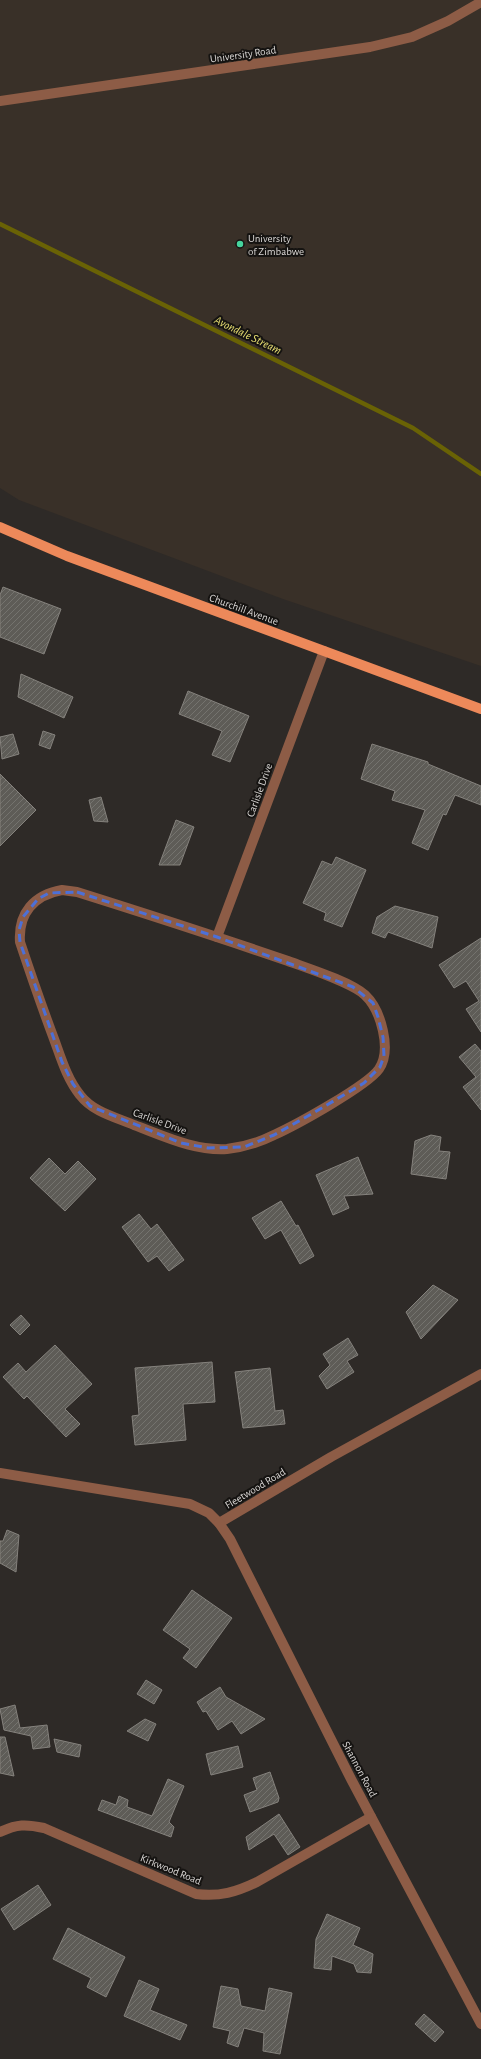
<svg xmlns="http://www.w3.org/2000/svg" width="481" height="2059" font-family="'Alegreya Sans',sans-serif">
<defs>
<pattern id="building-hatch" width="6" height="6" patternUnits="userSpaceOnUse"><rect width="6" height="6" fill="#5e5c57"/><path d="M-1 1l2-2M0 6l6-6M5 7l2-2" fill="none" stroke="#74736e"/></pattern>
</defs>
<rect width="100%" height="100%" fill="#2e2a27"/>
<polygon fill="#393028" points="0,0 481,0 481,666 283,599 19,500 0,488"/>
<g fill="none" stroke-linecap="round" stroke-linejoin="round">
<polyline stroke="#696205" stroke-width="4.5" points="0,224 413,428 481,474"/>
</g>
<g fill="url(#building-hatch)" stroke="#85827d">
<polygon points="3,587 61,609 44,654 0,637 0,595"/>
<polygon points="21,674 73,697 64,718 18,697"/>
<polygon points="188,691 249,716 230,762 212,755 222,731 179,714"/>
<polygon points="43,731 55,735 50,749 39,745"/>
<polygon points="13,734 19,754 2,759 0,737"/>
<polygon points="372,744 428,762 428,764 481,786 481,805 455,795 446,815 443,814 428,850 412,843 425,810 392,800 395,791 361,779"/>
<polygon points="0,774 36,810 0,846"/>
<polygon points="101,797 108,822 94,821 89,800"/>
<polygon points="176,820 194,827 180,865 159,865"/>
<polygon points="336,857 366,870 342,927 324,920 326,913 303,903 322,861 332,865"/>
<polygon points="395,906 438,917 432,948 388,932 385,938 372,933 377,917"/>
<polygon points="481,938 481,1032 466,1009 479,1001 466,981 454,988 439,965"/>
<polygon points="475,1044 481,1051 481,1110 463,1087 476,1077 459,1057"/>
<polygon points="431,1135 441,1137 439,1151 450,1152 446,1179 411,1174 415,1141"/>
<polygon points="358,1157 373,1194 344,1196 349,1208 333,1215 316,1175"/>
<polygon points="49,1158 65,1174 78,1161 96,1179 65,1211 30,1178"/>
<polygon points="281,1201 296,1226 298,1225 314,1256 300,1264 281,1230 265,1239 252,1218"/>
<polygon points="139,1214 151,1229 157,1224 184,1260 169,1271 157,1256 148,1262 122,1227"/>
<polygon points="433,1285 458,1300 421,1339 406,1312"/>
<polygon points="21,1315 30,1325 20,1335 10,1325"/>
<polygon points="348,1338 358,1355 347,1361 354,1372 327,1389 319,1376 330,1365 323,1354"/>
<polygon points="55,1345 92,1384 65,1409 80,1424 66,1437 27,1396 24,1399 3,1377 18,1363 26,1372"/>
<polygon points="212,1362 215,1402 183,1404 186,1440 135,1445 132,1416 139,1415 135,1368"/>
<polygon points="270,1368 275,1411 283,1410 285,1424 243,1428 235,1372"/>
<polygon points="7,1530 19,1535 16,1572 0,1563 0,1541 3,1541"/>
<polygon points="192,1590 232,1618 196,1668 183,1658 190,1649 163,1630"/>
<polygon points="146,1680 162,1690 154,1704 137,1694"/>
<polygon points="220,1687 226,1697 265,1719 241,1734 232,1721 218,1730 206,1711 203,1712 197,1702"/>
<polygon points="15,1705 20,1728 47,1725 50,1747 33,1749 31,1736 4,1730 0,1709"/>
<polygon points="145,1719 156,1724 148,1741 127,1731"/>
<polygon points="0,1737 5,1737 14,1776 0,1773"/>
<polygon points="54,1739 81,1745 79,1757 57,1752"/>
<polygon points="238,1746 243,1767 211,1775 206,1754"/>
<polygon points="270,1772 279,1798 278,1802 250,1812 244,1795 257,1790 253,1778"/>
<polygon points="168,1779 184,1786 169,1822 174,1827 171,1837 98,1810 102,1800 116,1805 119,1796 128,1800 127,1807 152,1816"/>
<polygon points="279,1814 300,1847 288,1855 274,1834 249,1850 246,1837"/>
<polygon points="38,1885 51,1905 14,1930 1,1909"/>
<polygon points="327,1914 360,1928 353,1945 373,1954 371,1973 357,1972 354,1964 332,1956 331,1970 314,1968 316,1939"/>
<polygon points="68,1928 125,1957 106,1997 87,1987 91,1978 53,1959"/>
<polygon points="139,1980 159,1989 150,2010 187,2025 180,2040 124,2016"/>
<polygon points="221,1986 238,1989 241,2006 265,2011 269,1988 292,1993 280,2054 263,2051 264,2033 244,2028 238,2047 227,2043 230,2031 213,2027"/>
<polygon points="424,2014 444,2032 435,2042 415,2024"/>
</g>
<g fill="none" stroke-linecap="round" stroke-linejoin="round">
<g stroke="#8d5c46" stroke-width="10">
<polyline points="0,101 370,47 412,37 448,21 481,2"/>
<path d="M62 890 77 892C147 914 218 937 288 961 307 968 351 982 365 995 381 1010 392 1050 379 1069 367 1086 296 1125 274 1135 260 1142 244 1147 227 1149 194 1151 164 1136 134 1125 115 1117 93 1112 80 1095 67 1079 61 1058 54 1039 42 1007 31 975 20 942 18 913 34 895 62 890Z"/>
<polyline points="217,937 324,651"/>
<polyline points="0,1473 190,1504 209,1513 219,1523 331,1457 481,1374"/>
<polyline points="219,1523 230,1539 351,1779 481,2024"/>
<path d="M0 1832C17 1824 26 1824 44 1828L196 1894C220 1897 236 1892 257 1882L371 1817"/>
</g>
<polyline stroke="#ed895a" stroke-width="10" points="0,527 67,556 481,709"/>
</g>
<path fill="none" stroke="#4c70d8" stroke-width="3" stroke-dasharray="8 5" stroke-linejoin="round" d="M77 892 217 937 353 987 373 1003 378 1017 383 1037 384 1056 380 1067 364 1083 315 1112 274 1135 244 1147 208 1148 181 1143 90 1106 73 1084 62 1062 20 942 19 930 23 917 38 899 49 893Z"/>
<circle fill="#46d49e" stroke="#151311" stroke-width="1.5" cx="240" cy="244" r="4"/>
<g text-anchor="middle" stroke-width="4" stroke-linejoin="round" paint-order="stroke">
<g font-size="11" fill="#dbd8d6" stroke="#151311">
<text transform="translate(243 54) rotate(-8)" y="4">University Road</text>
<text transform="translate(244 609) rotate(20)" y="4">Churchill Avenue</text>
<text transform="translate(259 790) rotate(-70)" y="4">Carlisle Drive</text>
<text transform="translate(160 1121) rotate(20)" y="4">Carlisle Drive</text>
<text transform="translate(255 1488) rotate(-31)" y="4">Fleetwood Road</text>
<text transform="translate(360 1769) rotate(62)" y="4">Shannon Road</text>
<text transform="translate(171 1869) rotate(22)" y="4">Kirkwood Road</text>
</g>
<g font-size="11" fill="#dbd8d6" stroke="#151311" text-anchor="start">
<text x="248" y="242">University<tspan x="248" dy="13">of Zimbabwe</tspan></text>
</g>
<g font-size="12" font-style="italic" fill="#e9e073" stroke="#151311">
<text transform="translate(248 335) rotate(26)" y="4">Avondale Stream</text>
</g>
</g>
</svg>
